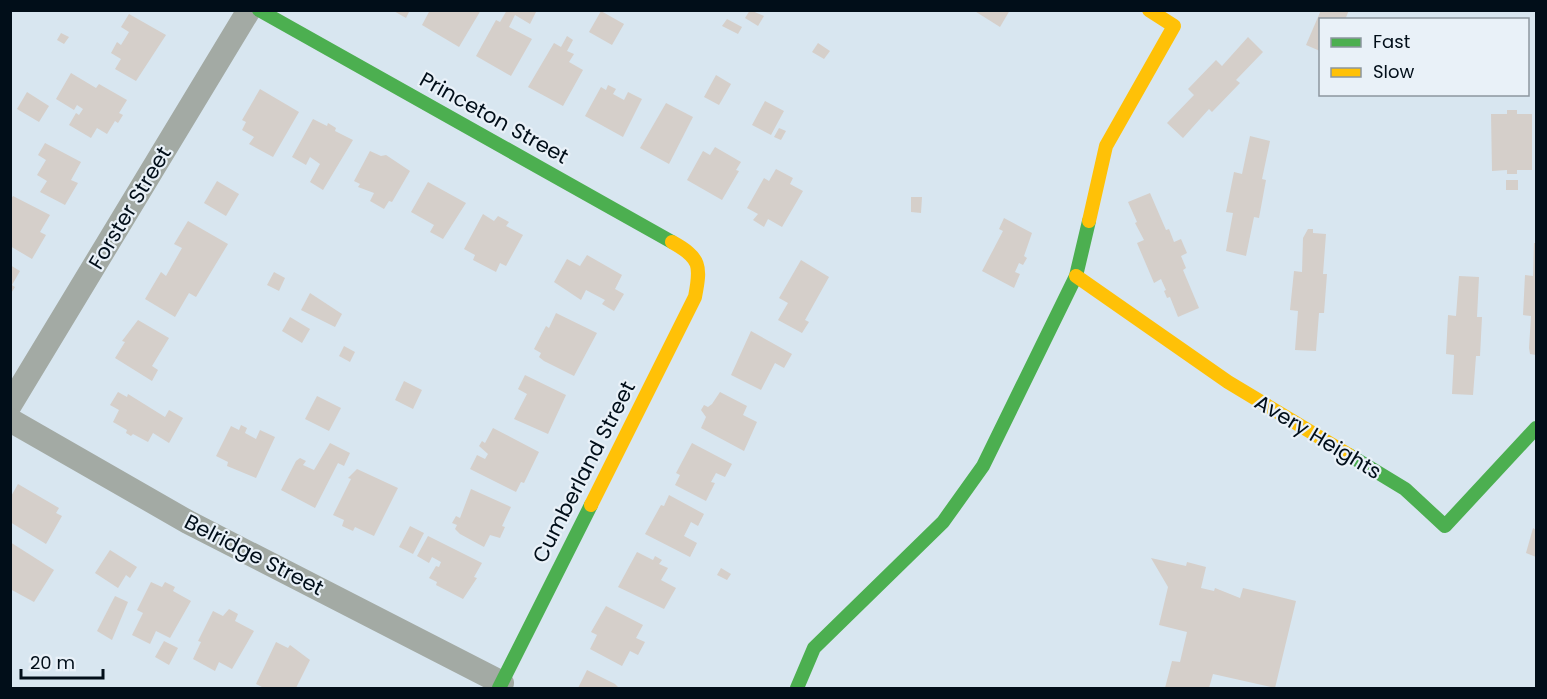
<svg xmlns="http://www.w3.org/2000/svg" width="1547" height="699" font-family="Poppins,sans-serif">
<rect width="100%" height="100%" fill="#d8e6f0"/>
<g fill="#d5cfca">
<polygon points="392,10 410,10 406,18"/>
<polygon points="430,10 481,10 459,47 422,25"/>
<polygon points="507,10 537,10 530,24 515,15 509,27 532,39 511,76 476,56 496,20 500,22"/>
<polygon points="750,10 764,16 758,26 745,18"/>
<polygon points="973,10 1010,10 1000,27"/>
<polygon points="1321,10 1349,10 1345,20 1320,20 1320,51 1306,45"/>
<polygon points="601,11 624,24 612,45 589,32"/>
<polygon points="129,14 166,35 136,81 115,69 121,59 111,53 117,42 121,45 129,32 121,27"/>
<polygon points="727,19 742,27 738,34 722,26"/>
<polygon points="61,33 69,37 64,44 57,40"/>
<polygon points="567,36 573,40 567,51 574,54 569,62 583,70 563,106 528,87 554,43 561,47"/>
<polygon points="1248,37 1263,52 1236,80 1240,83 1212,112 1209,109 1183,138 1167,123 1194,95 1188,89 1216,60 1222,66"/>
<polygon points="818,43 830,51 824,59 812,52"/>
<polygon points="71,73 96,88 99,84 127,100 119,113 123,115 118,123 115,121 107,134 97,128 91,138 69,125 76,113 79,115 83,109 77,105 74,110 56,99"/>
<polygon points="716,75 731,84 719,105 704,97"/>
<polygon points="608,85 616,89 613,94 624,100 628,92 642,99 623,137 585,116 601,87 606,90"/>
<polygon points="260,89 299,112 273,157 249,144 254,137 242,130 246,122 242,120"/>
<polygon points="27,92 49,106 39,122 17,109"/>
<polygon points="765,101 784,111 771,135 752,125"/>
<polygon points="666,103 693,117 669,164 640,148"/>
<polygon points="1507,110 1517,110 1517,114 1532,114 1532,170 1517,170 1517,174 1507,174 1507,170 1492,171 1491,114 1507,114"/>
<polygon points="313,119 327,126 328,123 336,128 335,131 353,140 323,190 310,182 320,164 310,157 306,165 292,157"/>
<polygon points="779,128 786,131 781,140 774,137"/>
<polygon points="1250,136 1270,141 1262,179 1266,180 1259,218 1254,217 1246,256 1226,251 1233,213 1226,212 1234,172 1242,174"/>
<polygon points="45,143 81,162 71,180 78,183 65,205 40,192 47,181 37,175 46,160 38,155"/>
<polygon points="715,147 741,162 736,170 739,171 722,200 687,180 703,151 710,155"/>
<polygon points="370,151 381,156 386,155 410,171 392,202 389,201 384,209 370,201 374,193 358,187 360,184 354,181"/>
<polygon points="776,169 793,178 790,184 803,191 782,227 768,219 764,227 753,220 758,214 747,208 764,178 769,181"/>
<rect x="1506" y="180" width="12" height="10"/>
<polygon points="217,181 239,194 226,216 204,203"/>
<polygon points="428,182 466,203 443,239 430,232 434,225 411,212"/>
<polygon points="1150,193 1166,230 1169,229 1174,242 1181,239 1187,253 1181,256 1186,268 1183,270 1199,308 1178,317 1170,297 1167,298 1164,291 1166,290 1161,279 1154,283 1137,243 1144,240 1135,223 1137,222 1128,202"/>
<polygon points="13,196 50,215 40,232 46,235 32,259 10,246 10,201"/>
<polygon points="911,197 922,197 921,213 911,212"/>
<polygon points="483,214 494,221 498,216 509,222 506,226 523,235 506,266 500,263 496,272 473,260 475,255 464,249"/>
<polygon points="1004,218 1032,233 1024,256 1027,258 1023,265 1019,263 1015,272 1020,274 1014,288 982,271 1003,231 999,229"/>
<polygon points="188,221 228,244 196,297 189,293 175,317 145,299 161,272 166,276 182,248 174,244"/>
<polygon points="1308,229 1313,229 1313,233 1326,234 1323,274 1327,274 1324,313 1319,313 1316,351 1295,350 1298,311 1290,310 1294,271 1302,272 1303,238"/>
<polygon points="1534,243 1536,243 1536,355 1530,354 1529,348 1531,316 1523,315 1525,275 1533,276"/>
<polygon points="587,255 622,275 615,289 624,294 614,311 602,304 605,300 586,290 581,300 554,282 567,259 580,266"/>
<polygon points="801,260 829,277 805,320 809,322 802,333 778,320 788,303 779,298"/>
<polygon points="10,265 20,271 12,285 15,287 10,295"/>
<polygon points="274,272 285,278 279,291 267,285"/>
<polygon points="1459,276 1479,277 1477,317 1482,317 1480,356 1476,356 1473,395 1452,394 1454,355 1446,354 1448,315 1456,316"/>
<polygon points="310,293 342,314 335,327 301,310"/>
<polygon points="556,313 597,333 574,376 544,361 539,357 541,353 534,349 546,326 549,328"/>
<polygon points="290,317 310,329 302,343 282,331"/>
<polygon points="138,320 169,338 152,366 158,370 152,381 115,358 125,342 122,341"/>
<polygon points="751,331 792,354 784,368 775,363 761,390 731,375"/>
<polygon points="344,346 355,352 350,362 339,356"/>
<polygon points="525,375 566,395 548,434 514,419 527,394 518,389"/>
<polygon points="404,381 422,390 413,409 395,400"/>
<polygon points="118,392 127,397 128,394 165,417 169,410 183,418 169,443 153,433 148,442 133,434 131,436 126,433 127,430 113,422 119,410 110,405"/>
<polygon points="720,392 747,406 743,415 757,422 744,451 701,428 706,417 701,410 704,405 708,407 712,404"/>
<polygon points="317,396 341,408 329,431 305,419"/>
<polygon points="241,425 247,428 245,433 256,439 260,430 275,437 256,478 227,466 228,462 216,456 231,426 239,430"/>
<polygon points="493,428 539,452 524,483 521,482 516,492 470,469 477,455 485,459 488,454 479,446 482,441 485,443"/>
<polygon points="330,443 350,453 344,466 338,463 315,508 281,490 296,461 300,458 306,461 303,465 314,470"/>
<polygon points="692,443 732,464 725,477 716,473 711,482 715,483 706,501 675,485 680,475 676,473"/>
<polygon points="357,469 398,488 374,536 355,527 353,531 342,526 344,520 333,515 351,479 348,478"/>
<polygon points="18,484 59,508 56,513 62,516 46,544 10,522 10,498"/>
<polygon points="471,489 511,507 502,526 505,527 500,538 490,535 484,547 460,534 455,529 457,525 452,523 456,516 460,518"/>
<polygon points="669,495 704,514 698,526 691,522 684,536 697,543 690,557 645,534 661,505 664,506"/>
<polygon points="410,526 424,533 413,554 399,547"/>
<polygon points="1533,528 1536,530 1536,557 1526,553"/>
<polygon points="428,536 482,563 474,577 477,578 463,599 436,585 437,582 429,578 436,566 439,567 441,562 432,557 429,563 417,556"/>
<polygon points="10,542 54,570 34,602 10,589"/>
<polygon points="110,550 137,567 130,578 126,575 118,588 95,573"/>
<polygon points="637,552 653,560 655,556 662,560 659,564 668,568 661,580 676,588 664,609 618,587"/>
<polygon points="1151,558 1186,566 1187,562 1206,567 1201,588 1214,591 1215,588 1240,598 1243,588 1296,601 1275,688 1213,674 1209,688 1165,688 1172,661 1180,662 1187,632 1159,625 1168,587"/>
<polygon points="721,568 731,574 727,580 717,575"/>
<polygon points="151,582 162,587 165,582 175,587 173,591 191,601 170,638 156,631 150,644 132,635 143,613 137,610"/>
<polygon points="115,596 128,602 112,640 97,631"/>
<polygon points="606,606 643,625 636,638 645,642 638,655 630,651 622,666 590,649 597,635 591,632"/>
<polygon points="229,609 238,614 235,621 254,631 232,669 219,662 215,671 193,659 201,642 198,641 213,611 223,616"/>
<polygon points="164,641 178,648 169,665 155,657"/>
<polygon points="276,642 288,648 290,645 310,660 296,688 264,688 256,684"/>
<polygon points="587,670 615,684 619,688 578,688"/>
</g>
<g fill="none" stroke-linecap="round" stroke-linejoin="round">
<g stroke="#a3aaa4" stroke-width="24">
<polyline points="10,405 249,10"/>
<polyline points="10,420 188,522 502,683"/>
</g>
<g stroke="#4caf50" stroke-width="14">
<polyline points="259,10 672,242"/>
<polyline points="1349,455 1405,489 1445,526 1536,428"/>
<polyline points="499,688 591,505"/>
<polyline points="797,688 814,648 943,522 983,466 1076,276 1089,221"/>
</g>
<g stroke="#ffc107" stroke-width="14">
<polyline points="1089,221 1106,146 1174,26 1149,10"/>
<polyline points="1076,276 1228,382 1349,455"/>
<path d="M591 505 695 297C701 266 701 258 672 242"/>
</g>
</g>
<g text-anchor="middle" stroke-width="4.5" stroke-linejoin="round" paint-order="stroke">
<g font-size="21" fill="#010e19" stroke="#e9f1f8">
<text transform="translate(494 118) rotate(29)" y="7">Princeton Street</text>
<text transform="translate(130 208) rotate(-59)" y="7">Forster Street</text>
<text transform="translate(1318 437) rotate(31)" y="7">Avery Heights</text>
<text transform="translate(584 472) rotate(-63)" y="7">Cumberland Street</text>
<text transform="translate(254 555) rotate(27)" y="7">Belridge Street</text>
</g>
</g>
<rect width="1547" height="699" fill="none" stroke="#010e19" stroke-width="24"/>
<rect x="1319" y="18" width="210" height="78" fill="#e9f1f8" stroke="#8c969f" stroke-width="1.5"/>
<rect x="1331" y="38" width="30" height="9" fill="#4caf50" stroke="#8c969f" stroke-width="1.5"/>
<text x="1373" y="48" font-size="18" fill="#010e19">Fast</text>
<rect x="1331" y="68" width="30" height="9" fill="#ffc107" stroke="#8c969f" stroke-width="1.5"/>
<text x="1373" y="78" font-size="18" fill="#010e19">Slow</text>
<path d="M21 669v9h82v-9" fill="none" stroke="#010e19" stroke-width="3"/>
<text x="30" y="669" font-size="18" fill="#010e19" stroke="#e9f1f8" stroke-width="4.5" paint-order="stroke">20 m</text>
</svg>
